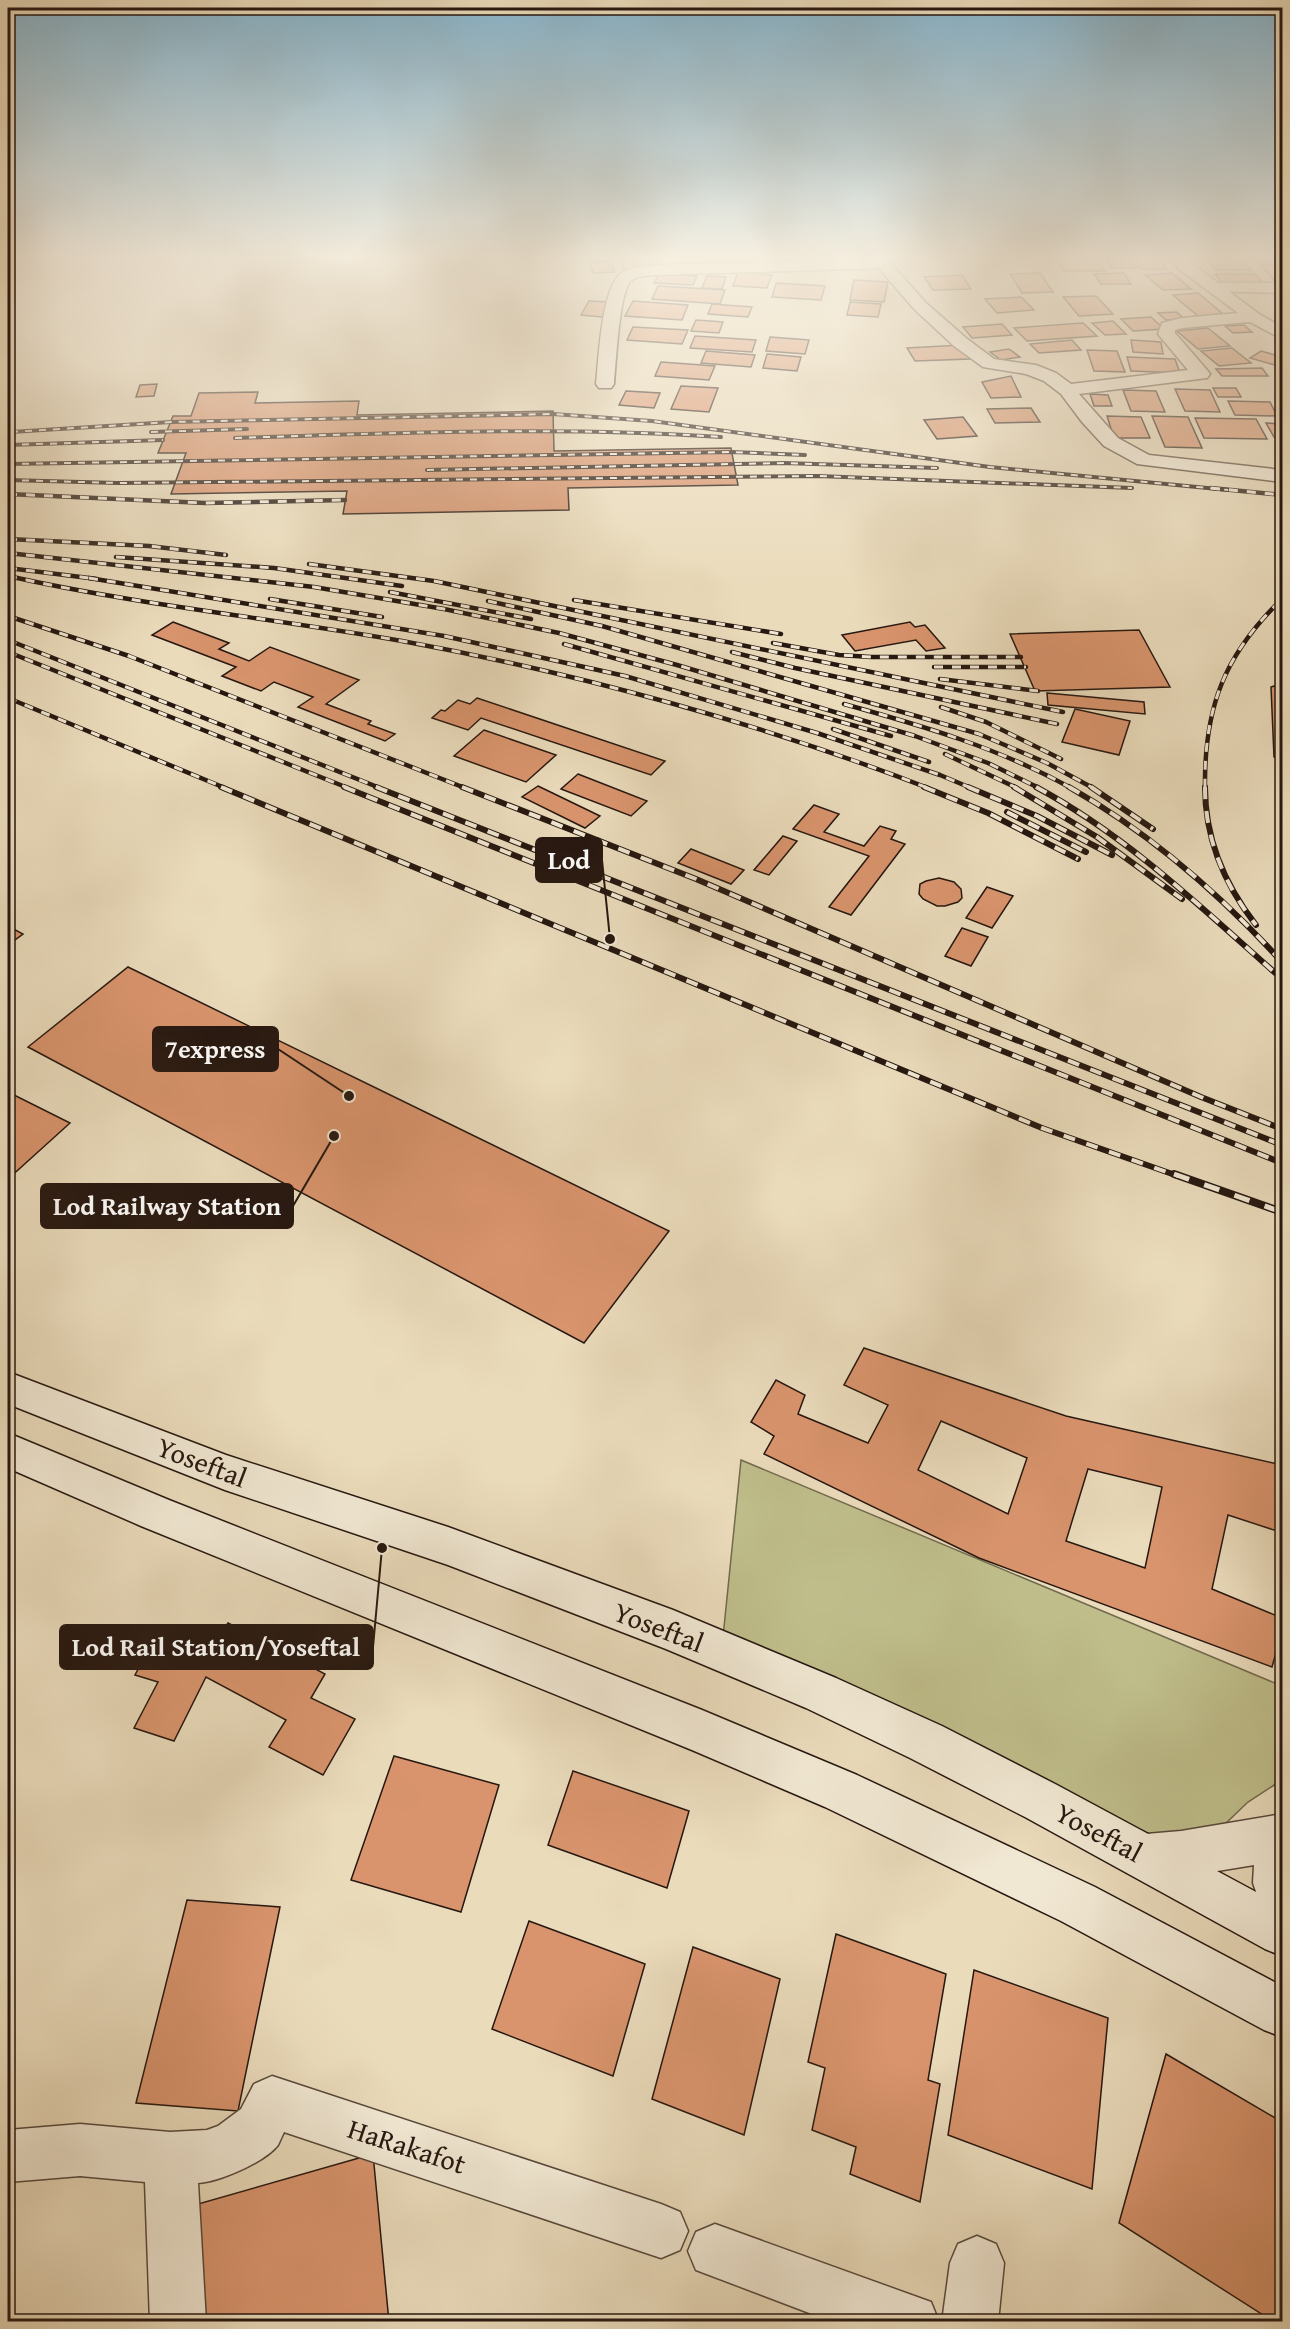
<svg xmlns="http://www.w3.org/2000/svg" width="1290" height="2329" font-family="'Gentium Book Plus',serif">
<rect width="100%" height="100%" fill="#eadbbb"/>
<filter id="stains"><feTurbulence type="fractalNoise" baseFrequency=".00333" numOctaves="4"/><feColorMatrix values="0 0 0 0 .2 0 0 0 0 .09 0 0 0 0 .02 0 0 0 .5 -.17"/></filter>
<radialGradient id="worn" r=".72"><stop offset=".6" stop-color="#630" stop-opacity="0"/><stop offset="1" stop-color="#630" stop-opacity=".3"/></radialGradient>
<polygon fill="#bfbe8b" stroke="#726a4e" stroke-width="1.5" points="741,1460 1282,1686 1282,1780 1248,1802 1225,1824 1167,1842 723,1637"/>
<g fill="#d9946d" stroke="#261710" stroke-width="1.5" fill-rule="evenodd">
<polygon points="660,259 666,268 625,271 620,261"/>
<polygon points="706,259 748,259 749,263 708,265"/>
<polygon points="763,259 792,259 794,262 765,263"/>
<polygon points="1056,259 1097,259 1105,271 1064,271"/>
<polygon points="1105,259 1131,259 1138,268 1112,268"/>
<polygon points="1135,259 1160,259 1167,269 1142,269"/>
<polygon points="1207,259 1241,259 1251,270 1216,270"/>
<polygon points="1256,259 1282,259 1282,262 1259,262"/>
<polygon points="611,261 615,272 593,273 590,262"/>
<polygon points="1261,265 1282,265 1282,284 1277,284"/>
<polygon points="738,272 772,275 767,288 733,286"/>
<polygon points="1040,273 1053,292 1022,293 1010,274"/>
<polygon points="1124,273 1131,284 1101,284 1094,274"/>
<polygon points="1172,273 1191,289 1163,290 1145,275"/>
<polygon points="659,274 697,276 693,285 654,283"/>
<polygon points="1215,274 1255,274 1263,283 1223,284"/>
<polygon points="962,275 971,289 933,290 924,277"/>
<polygon points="707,276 726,277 722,289 702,288"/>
<polygon points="854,280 888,282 884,302 850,300"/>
<polygon points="776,283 825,286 821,300 772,297"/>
<polygon points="658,286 725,290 720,304 652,299"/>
<polygon points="1198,293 1223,314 1198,316 1173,295"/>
<polygon points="1096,296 1113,314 1079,316 1063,297"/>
<polygon points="1021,297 1034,310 997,313 985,299"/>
<polygon points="589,301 610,302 602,317 581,315"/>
<polygon points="633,301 688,305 682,320 625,316"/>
<polygon points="850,302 881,304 878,317 847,315"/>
<polygon points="712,304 752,307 748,317 708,314"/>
<polygon points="1177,312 1184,319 1166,320 1158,313"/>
<polygon points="1151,317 1164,329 1133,331 1121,319"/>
<polygon points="696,320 723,322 719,333 691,331"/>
<polygon points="1113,321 1126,334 1105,335 1092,323"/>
<polygon points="1083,323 1097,336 1027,341 1014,328"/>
<polygon points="1002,324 1012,335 972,338 963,327"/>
<polygon points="1244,325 1252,332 1233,333 1225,326"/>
<polygon points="633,327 688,330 682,344 627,340"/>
<polygon points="1208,328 1230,346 1198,349 1177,331"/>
<polygon points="695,336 756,340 752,352 690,348"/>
<polygon points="770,337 809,340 805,354 766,351"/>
<polygon points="1072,340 1081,350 1039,353 1030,344"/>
<polygon points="1131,340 1161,342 1163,354 1133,352"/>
<polygon points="961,345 970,359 915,361 907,348"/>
<polygon points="1232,348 1251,363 1219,366 1201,351"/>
<polygon points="1009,349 1020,357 1001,360 990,352"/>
<polygon points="1087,350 1117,351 1125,372 1094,371"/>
<polygon points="706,351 755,355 751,367 701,363"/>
<polygon points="1261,351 1282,357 1282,367 1250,358"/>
<polygon points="767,354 801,357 797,371 763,368"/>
<polygon points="1127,357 1175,359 1180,373 1131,371"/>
<polygon points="661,362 715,366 709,380 655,376"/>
<polygon points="1262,368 1268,376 1222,376 1216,369"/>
<polygon points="1011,376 1021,397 991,398 982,382"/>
<polygon points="157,384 154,396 136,397 140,385"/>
<polygon points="681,386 718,388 709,412 671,409"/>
<polygon points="1213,388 1236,388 1241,397 1218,397"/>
<polygon points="1175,389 1210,390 1220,412 1185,411"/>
<polygon points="1123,390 1156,391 1165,412 1131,411"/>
<polygon points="626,391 660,393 654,408 619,405"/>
<polygon points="258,392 255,403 359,401 357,415 553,411 554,451 731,448 738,485 568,488 569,510 343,514 347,491 171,494 186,453 158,453 173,416 191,416 199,393"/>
<polygon points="1090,394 1108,395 1112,406 1094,406"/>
<polygon points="1228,401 1270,402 1277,416 1235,415"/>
<polygon points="1031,408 1040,422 995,423 987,409"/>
<polygon points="1107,416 1141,417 1150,438 1114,438"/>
<polygon points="1152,416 1188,417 1202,448 1165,447"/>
<polygon points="963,417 977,436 937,439 924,420"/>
<polygon points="1195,418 1256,419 1267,439 1204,438"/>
<polygon points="1266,423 1282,424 1282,437 1274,437"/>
<polygon points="173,622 229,643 219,649 249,661 270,647 359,680 326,704 371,721 368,724 395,734 385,741 298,707 313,697 274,682 261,691 222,676 236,667 152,635"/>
<polygon points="910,622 915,627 925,625 945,648 926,651 916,640 855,651 842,635"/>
<polygon points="1139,630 1170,687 1035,691 1010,634"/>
<polygon points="1274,686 1282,687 1282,810 1278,758 1274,757 1271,687"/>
<polygon points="1047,693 1144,702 1145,714 1048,705"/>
<polygon points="477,698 665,761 651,775 481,718 468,730 432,718 441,710 445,711 458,700 470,704"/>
<polygon points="1075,709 1130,721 1119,755 1062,742"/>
<polygon points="484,730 556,755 526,782 454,756"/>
<polygon points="578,774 647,801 631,816 561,789"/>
<polygon points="538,786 600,816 585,828 522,797"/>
<polygon points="814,805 839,814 824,832 864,846 880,826 896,831 891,839 905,844 851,915 829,907 869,856 793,829"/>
<polygon points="783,836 797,841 769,875 754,870"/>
<polygon points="691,849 744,870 731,884 678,863"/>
<polygon points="939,878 954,882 961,889 962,898 958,902 945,906 937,906 923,899 919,894 920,884 926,881"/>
<polygon points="987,887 1013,896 992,928 966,918"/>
<polygon points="8,926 23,934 8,945"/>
<polygon points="962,928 988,937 971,966 945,956"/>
<polygon points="128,967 378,1089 669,1231 584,1343 28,1047"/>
<polygon points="8,1092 70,1123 8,1179"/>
<path d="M864 1348 1066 1416 1282 1465V1509L1280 1532 1228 1515 1212 1589 1282 1618V1631L1272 1667 979 1558 764 1454 774 1436 751 1422 776 1380 805 1395 798 1414 868 1443 888 1405 844 1385ZM941 1421 1027 1458 1008 1514 918 1470ZM1088 1469 1162 1487 1145 1568 1066 1541Z"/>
<polygon points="228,1623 325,1674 311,1698 355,1719 323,1775 269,1747 286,1720 206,1677 174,1741 134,1728 158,1682 135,1675 157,1633 210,1649"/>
<polygon points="394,1756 499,1785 461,1912 351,1880"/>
<polygon points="573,1771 689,1811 667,1888 548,1845"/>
<polygon points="187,1900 280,1907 238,2111 136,2103"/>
<polygon points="529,1921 645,1964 613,2076 492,2029"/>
<polygon points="836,1934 946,1974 928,2080 940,2084 920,2202 850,2174 856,2147 812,2130 825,2068 808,2062"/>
<polygon points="693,1947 780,1979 744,2135 652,2099"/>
<polygon points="974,1970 1108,2018 1092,2189 948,2135"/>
<polygon points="1166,2054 1282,2122 1282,2299 1278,2322 1274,2322 1119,2223"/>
<polygon points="373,2154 389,2322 195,2322 191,2206"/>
</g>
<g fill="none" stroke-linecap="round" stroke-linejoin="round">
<g stroke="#57483b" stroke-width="3">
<g id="minor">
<path d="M884 260 889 262 892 265 889 268 657 275C649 276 636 275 630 282 619 295 616 364 614 384L611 388H599L596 384C599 359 601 281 625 271 634 266 647 267 657 265Z"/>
<polygon points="1214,283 1282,283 1282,293 1208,291 1206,288"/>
<path d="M272 2076 661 2204 680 2212 688 2231 680 2250 661 2258 284 2132C282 2136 280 2141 278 2145 265 2162 219 2182 198 2183L206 2322H150L145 2182 80 2176 8 2182V2130L80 2124 170 2132 207 2130 218 2126 241 2109 254 2084Z"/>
<polygon points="715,2224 931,2302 939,2322 833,2322 696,2270 688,2251 696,2232"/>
<polygon points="977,2236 996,2244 1004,2263 998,2322 942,2322 950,2263 958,2244"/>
</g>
</g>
<g stroke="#57483b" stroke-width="3">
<g id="tertiary">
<polygon points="871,259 887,259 926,303 966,338 994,359 1036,365 1056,373 1071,384 1188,370 1158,334 1162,323 1182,318 1238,313 1180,270 1171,259 1186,259 1259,314 1282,327 1282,339 1250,322 1183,328 1175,330 1175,333 1207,370 1210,374 1207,378 1079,394 1118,438 1149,455 1282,470 1282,482 1137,464 1104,446 1082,422 1061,394 1044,381 1026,374 983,367 954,346 914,309"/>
<polygon points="1282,1814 1282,1925 1265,1918 1253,1883 1254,1865 1181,1877 1146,1880 1130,1873 1123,1857 1130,1841 1146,1834 1181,1831"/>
</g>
</g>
<g stroke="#261710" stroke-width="3">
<g id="secondary">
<polygon points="8,1372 226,1455 448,1527 673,1610 836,1678 942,1726 1057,1785 1282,1906 1282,1956 1265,1949 1025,1817 910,1758 806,1708 666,1649 448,1565 225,1490 8,1404"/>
<polygon points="8,1433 169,1500 702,1710 857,1775 1095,1887 1282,1986 1282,2037 1264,2030 1061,1921 825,1807 692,1750 141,1526 8,1468"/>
</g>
</g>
<use href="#minor" fill="#f1e8d3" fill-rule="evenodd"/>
<use href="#tertiary" fill="#f1e8d3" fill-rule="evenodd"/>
<use href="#secondary" fill="#f1e8d3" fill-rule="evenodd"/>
<g stroke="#261710" stroke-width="4">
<g id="rail-far3">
<polyline points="11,432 171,422 553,414 652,421 990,467 1228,490"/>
<polyline points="151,432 247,429"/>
<path d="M235 438C397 433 559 426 721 437"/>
<polyline points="8,445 163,440"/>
<polyline points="8,464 732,452 805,455"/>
<polyline points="427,470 784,463 937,468"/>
<polyline points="8,480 118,483 818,476 1132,488"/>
</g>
</g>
<g stroke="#261710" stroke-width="4.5">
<g id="rail-far2">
<polyline points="1211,488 1282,495"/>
<polyline points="8,494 205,503 345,500"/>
<polyline points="8,539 149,546 226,555"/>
<polyline points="8,553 314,587 444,609 559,633 677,665 915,736 988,763 1039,788"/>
<polyline points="116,557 274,568 402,586"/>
<polyline points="309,564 434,581 1063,712"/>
<polyline points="8,568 97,579"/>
<path d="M8 576C138 605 271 618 402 641 577 673 763 724 928 788"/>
<polyline points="89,578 444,636 625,676 817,733 940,775 971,788"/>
<polyline points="390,592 531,619"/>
<polyline points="270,599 382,617"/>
<polyline points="574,600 781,634"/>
<polyline points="488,601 602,626 979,734 1047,763 1093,788"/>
<polyline points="8,616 129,656 465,788"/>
<polyline points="8,640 380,788"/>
<polyline points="773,643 839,655 871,657 1021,657"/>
<polyline points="564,644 891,736"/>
<polyline points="8,652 348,788"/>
<polyline points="732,652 795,668 1057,724"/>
<polyline points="934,667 1026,667"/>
<polyline points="940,679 1038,691"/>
<polyline points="8,698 225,788"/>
<path d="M844 704C923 726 999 748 1071 788"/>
<polyline points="941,707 986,722 1061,759"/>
<polyline points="833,729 929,762"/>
<polyline points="945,754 1017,788"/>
<path d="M1205 788C1204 708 1224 655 1282 599"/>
</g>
</g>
<g stroke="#261710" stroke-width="6">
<g id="rail-far1">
<polyline points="221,787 1042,1128 1178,1176"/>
<polyline points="344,787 1282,1163"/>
<polyline points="376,787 1282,1145"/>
<polyline points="462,787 696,879 1201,1097 1282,1129"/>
<polyline points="924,787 988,813 1078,859"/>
<polyline points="968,787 1037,816 1112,855"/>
<polyline points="1014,787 1097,837 1182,899"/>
<path d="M1036 787C1129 837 1204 910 1282 979"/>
<path d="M1069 787C1150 833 1219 893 1282 962"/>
<polyline points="1091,787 1153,829"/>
<path d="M1205 787C1205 839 1224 884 1256 925"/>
<polyline points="1007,812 1086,852"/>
</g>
</g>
<g stroke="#261710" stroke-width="8">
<polyline id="rail" points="1174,1174 1282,1212"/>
</g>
<use href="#rail-far3" stroke="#f1e8d3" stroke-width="2" stroke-dasharray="7" stroke-linecap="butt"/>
<use href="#rail-far2" stroke="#f1e8d3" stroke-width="3" stroke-dasharray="9" stroke-linecap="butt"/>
<use href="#rail-far1" stroke="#f1e8d3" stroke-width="4" stroke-dasharray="12" stroke-linecap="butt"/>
<use href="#rail" stroke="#f1e8d3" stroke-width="5" stroke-dasharray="16" stroke-linecap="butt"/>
</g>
<linearGradient id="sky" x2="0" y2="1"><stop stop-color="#88b7d0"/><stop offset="0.44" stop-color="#f6efe0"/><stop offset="1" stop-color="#f6efe0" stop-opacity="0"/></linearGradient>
<rect width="1290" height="585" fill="url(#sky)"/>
<g text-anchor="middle" stroke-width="4.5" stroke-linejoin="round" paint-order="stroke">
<g font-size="28" fill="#261710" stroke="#f1e8d3">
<text transform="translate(202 1462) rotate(21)" y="10">Yoseftal</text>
<text transform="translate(659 1627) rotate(21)" y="10">Yoseftal</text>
<text transform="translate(1099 1832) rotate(28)" y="10">Yoseftal</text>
<text transform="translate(407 2146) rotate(18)" y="10">HaRakafot</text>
</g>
</g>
<path fill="none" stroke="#261710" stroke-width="2" d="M610 939L602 860M349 1096L278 1049M334 1136L293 1206M382 1548L373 1647"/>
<g fill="#261710" stroke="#f1e8d3" stroke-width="2">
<circle cx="610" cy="939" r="6"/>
<circle cx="349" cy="1096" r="6"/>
<circle cx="334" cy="1136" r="6"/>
<circle cx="382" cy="1548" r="6"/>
</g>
<g fill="#261710" stroke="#261710" stroke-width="2">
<rect x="536" y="838" width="66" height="44" rx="6"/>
<rect x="153" y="1027" width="125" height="44" rx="6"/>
<rect x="41" y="1184" width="252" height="44" rx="6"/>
<rect x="60" y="1625" width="313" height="44" rx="6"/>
</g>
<g font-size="26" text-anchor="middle" font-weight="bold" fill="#fff">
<text x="569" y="869">Lod</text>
<text x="215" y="1058">7express</text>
<text x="167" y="1215">Lod Railway Station</text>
<text x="216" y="1656">Lod Rail Station/Yoseftal</text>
</g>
<rect width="1290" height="2329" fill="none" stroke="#eadbbb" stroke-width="30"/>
<rect x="9" y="9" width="1272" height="2311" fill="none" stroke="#261710" stroke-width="3"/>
<rect x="15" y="15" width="1260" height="2299" fill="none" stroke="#261710" stroke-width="1.5"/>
<rect width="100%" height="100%" filter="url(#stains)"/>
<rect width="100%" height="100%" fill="url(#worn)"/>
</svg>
